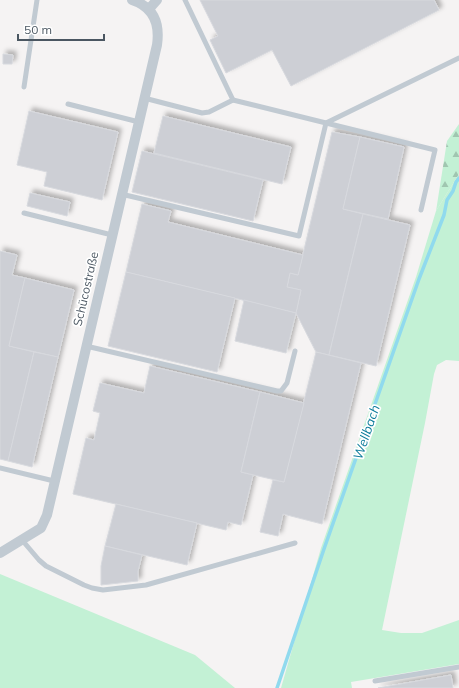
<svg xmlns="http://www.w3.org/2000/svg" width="459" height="688" font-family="Mulish,sans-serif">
<defs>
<pattern id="forest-firs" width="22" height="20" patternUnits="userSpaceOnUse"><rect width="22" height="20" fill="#c3f1d5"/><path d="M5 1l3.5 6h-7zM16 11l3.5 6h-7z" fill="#a0c6b0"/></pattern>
<filter id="shadow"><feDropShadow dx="3.5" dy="-3.5" stdDeviation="2" flood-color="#0004"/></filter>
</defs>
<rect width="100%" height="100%" fill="#f5f3f3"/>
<g fill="#c3f1d5">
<polygon points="459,174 459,361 446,360 437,365 434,374 425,423 382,630 401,633 422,633 459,620 459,664 351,682 352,688 281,688 321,548 416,277 436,211"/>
<polygon points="0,574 195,655 235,688 0,688"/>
</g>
<polygon fill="url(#forest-firs)" points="459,124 459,174 436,211 447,141"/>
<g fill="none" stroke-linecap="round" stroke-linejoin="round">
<polyline stroke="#90daee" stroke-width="3.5" points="277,688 324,549 419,279 444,215 447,200 453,191 456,182 459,178"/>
</g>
<g fill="#cdcfd5" stroke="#d7d9de" filter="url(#shadow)">
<polygon points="200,0 434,0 439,10 291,86 272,50 226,73 210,40 218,36"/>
<polygon points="3,54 13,55 12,64 3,64"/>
<polygon points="29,111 118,132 102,200 44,186 47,172 17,165"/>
<polygon points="163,116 291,147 282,184 154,153"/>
<polygon points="332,132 360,137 343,209 363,214 329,355 316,352 296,313 301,290 287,287 290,273 298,275"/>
<polygon points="360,137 404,147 388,219 343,209"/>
<polygon points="142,151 263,180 253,221 132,192"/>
<polygon points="30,193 70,202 67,216 27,206"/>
<polygon points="142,204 171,211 168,222 303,255 298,275 290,273 287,287 301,290 296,313 126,272"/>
<polygon points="363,214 410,225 376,366 329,355"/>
<polygon points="0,251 17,255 12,275 25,278 9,346 34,352 8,461 0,459"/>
<polygon points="126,272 235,298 217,372 108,346"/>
<polygon points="25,278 74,290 58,357 9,346"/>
<polygon points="244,300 296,313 286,353 235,341"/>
<polygon points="34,352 58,357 32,467 8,461"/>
<polygon points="316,352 361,363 322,524 283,514 278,536 260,532 273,480 284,482"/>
<polygon points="150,366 260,392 241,472 253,475 241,525 228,522 226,530 73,494 86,438 94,440 100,413 93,411 100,383 144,393"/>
<polygon points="260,392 304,403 284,482 241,472"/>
<polygon points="116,504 197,523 187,565 105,546"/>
<polygon points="105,546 142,555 138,571 138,581 101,585 101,566"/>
<polygon points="451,675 453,688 378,688"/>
</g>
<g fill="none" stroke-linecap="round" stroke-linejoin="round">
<g stroke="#c1cad2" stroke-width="5">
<polyline points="24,87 37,0"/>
<polyline points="144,98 202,113 209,112 233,100 185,0"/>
<polyline points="233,100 435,150 421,210"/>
<polyline points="68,104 139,122"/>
<polyline points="121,194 299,236 326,123 459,58"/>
<polyline points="24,213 112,235"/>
<polyline points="86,346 277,391 281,391 287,383 295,351"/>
<polyline points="0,468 54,481"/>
<polyline points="22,540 39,560 46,566 84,585 92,588 103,590 146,585 295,543"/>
<polyline points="375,681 459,667"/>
</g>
<g stroke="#c1cad2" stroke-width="10">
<polyline points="149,9 157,0"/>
<path d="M0 553 41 528 47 515 157 45C160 24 154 7 132 0"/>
</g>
</g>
<g text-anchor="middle" stroke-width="3.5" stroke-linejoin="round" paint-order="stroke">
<g font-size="12" fill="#4a5661" stroke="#fff">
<text transform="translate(86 289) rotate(-77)" y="4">Schücostraße</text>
</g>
<g font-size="13" font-style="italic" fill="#0c7c9b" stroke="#fff">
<text transform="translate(366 432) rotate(-71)" y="5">Wellbach</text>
</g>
</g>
<path d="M18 34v6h86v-6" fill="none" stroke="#4a5661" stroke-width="2"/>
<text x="24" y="34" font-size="12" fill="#4a5661" stroke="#ffffff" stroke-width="3" paint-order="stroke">50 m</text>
</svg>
